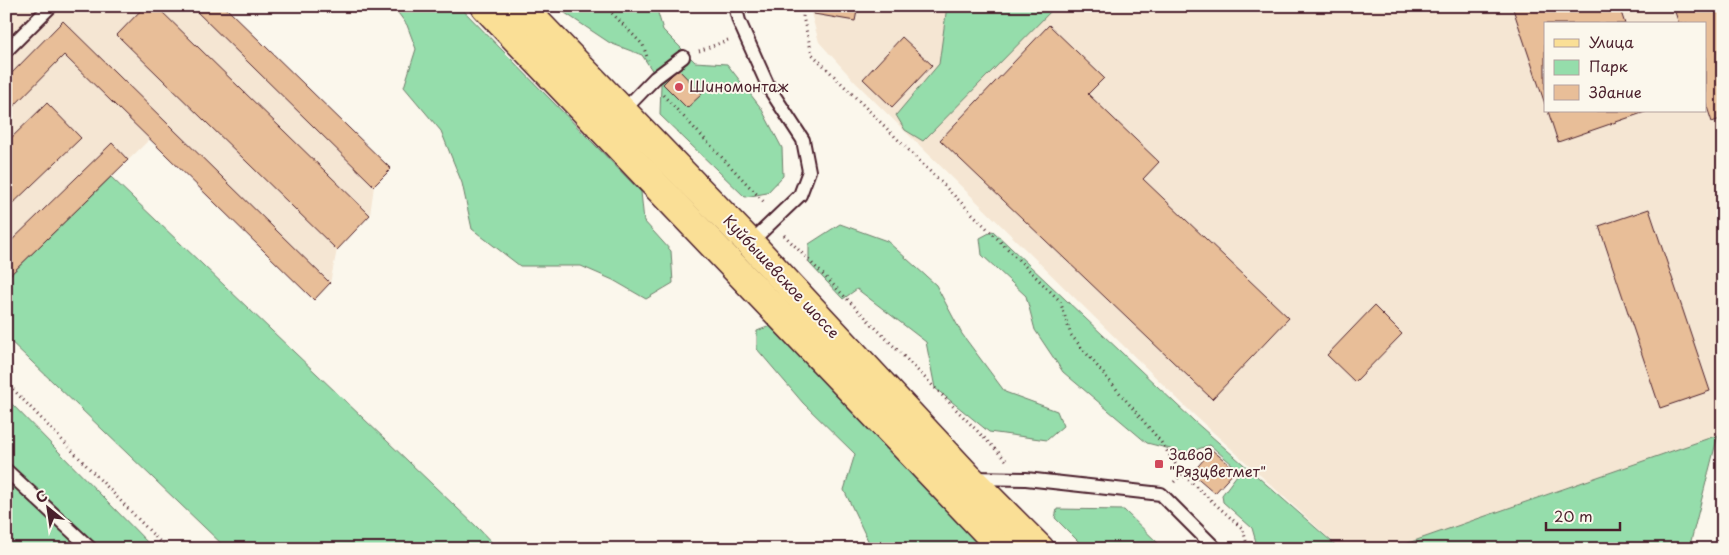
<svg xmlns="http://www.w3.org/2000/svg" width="1729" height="555" font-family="'Playpen Sans',sans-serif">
<rect width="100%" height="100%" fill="#fbf7ec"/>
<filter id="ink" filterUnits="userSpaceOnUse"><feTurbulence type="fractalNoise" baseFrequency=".02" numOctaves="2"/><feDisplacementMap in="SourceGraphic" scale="10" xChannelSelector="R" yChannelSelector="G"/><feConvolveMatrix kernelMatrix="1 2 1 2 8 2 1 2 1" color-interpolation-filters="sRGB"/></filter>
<g filter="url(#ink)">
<g fill="#f5e6d3" fill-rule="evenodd">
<polygon points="6,6 224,6 391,169 374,186 370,215 337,250 330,283 314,300 150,139 6,279"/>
<path d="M809 6H1723V434L1391 549H1341L1192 413 856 83 819 42ZM1545 24H1705V111H1545Z"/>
</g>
<g fill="#95ddab" stroke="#707e6b">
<polygon points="393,6 459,6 641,192 644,221 671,251 673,283 646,299 613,280 581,266 520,266 472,229 462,183 441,131 404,87 416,49 407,25"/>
<polygon points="558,6 656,6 663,30 695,62 727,64 761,108 782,148 783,176 767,193 745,197 660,115 661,84 642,55 610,43 565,13"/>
<polygon points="947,6 1056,6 923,141 905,130 896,115 939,64"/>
<polygon points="111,177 478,528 498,549 227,549 6,337 6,279"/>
<polygon points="840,224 887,241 936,285 962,334 1005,392 1057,411 1063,426 1047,440 989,432 935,388 926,342 857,289 843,299 809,263 809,244"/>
<polygon points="993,231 1194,421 1340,549 1258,549 1252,528 1223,502 1222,495 1240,471 1210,445 1186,453 1147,443 1063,372 1035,330 1026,296 982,255 980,238"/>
<polygon points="770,326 985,549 872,549 844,490 855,454 803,403 757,349 757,331"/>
<polygon points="6,398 154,549 6,549"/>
<polygon points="1718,435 1689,549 1391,549"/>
<polygon points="1057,509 1124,510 1164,549 1086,549 1055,518"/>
</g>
<g fill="#e8be98" stroke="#4a1f2b">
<polygon points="145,6 156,6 370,215 337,250 117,35"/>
<polygon points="191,6 224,6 391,169 374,186"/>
<polygon points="816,6 858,6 855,21 814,14"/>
<polygon points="1512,6 1619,6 1625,24 1545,24 1545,104"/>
<polygon points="1673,6 1723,6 1723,118 1712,122 1705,101 1705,24 1679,24"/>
<polygon points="63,21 330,283 314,300 64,55 6,114 6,79"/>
<polygon points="1049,25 1104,78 1088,94 1159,162 1143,179 1289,318 1212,399 940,140"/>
<polygon points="902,37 932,65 892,107 863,79"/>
<polygon points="678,69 702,94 687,108 663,84"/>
<polygon points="47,103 81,138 6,210 6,143"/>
<polygon points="1548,111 1648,111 1558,142"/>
<polygon points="112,143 128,160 6,279 6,246"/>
<polygon points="1649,209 1710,391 1660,408 1599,226"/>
<polygon points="1374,306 1402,334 1355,382 1327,355"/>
<polygon points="1212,450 1236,470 1215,493 1192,473"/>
</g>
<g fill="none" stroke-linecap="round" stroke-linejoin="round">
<g stroke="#4a1f2b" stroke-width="16">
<g id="lane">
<polyline points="735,6 739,21 769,88 803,140 809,171 800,195 750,243"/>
<polyline points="6,51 51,6"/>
<polyline points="622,112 655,78 683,57"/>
<polyline points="6,470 91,549"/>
<polyline points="974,478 1026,479 1161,494 1216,549"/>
</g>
</g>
<g stroke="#4a1f2b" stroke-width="31">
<g id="primary">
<polyline points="485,6 1003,549"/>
<polyline points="521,6 750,243 969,478 1040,549"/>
</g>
</g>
<g stroke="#4a1f2b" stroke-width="3" stroke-dasharray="1 4" stroke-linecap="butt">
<polyline points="605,6 643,45 648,60"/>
<polyline points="804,6 803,17 812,54 1060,301 1071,335 1161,442 1182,474"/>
<polyline points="699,51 728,40"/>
<polyline points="663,95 765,203"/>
<polyline points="784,235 1006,460"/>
<polyline points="6,382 167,549"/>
<polyline points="1174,482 1182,474 1243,529 1248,549"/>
</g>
<use href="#lane" stroke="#fbf7ec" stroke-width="12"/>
<use href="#primary" stroke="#fadf96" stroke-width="28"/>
</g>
</g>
<g fill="#d1495b" stroke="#fbf7ec" stroke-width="2">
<circle cx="679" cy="87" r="5"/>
<rect x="1154" y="459" width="10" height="10" rx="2.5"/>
</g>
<g text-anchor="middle" stroke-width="4" stroke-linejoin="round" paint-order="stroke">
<g font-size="15" fill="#4a1f2b" stroke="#fbf7ec" text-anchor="start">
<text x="689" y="92">Шиномонтаж</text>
<text x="1169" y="460">Завод<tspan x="1169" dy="17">"Рязцветмет"</tspan></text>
</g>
<g font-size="15" fill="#4a1f2b" stroke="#fbf7ec">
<text transform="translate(781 277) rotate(47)" y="5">Куйбышевское шоссе</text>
</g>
</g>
<rect width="1729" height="555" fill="none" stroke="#fbf7ec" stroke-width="25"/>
<rect x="12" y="12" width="1704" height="530" fill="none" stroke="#4a1f2b" stroke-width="2" filter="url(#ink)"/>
<rect x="1544" y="22" width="162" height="90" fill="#fbf7ec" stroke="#b4a19f"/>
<rect x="1554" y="39" width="25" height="8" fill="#fadf96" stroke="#b4a19f"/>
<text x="1589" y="48" font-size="15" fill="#4a1f2b">Улица</text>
<rect x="1554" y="60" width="25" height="15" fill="#95ddab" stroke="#b4a19f"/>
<text x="1589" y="72" font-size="15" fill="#4a1f2b">Парк</text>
<rect x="1554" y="85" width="25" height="15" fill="#e8be98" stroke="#b4a19f"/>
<text x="1589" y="98" font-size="15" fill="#4a1f2b">Здание</text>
<g transform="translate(48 508) rotate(330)" stroke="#fbf7ec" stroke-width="4" paint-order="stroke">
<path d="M0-4L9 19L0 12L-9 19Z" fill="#4a1f2b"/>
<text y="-8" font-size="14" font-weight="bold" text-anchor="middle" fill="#4a1f2b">С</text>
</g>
<path d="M1546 522v8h74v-8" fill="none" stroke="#4a1f2b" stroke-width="2.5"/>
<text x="1554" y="522" font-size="15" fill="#4a1f2b" stroke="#fbf7ec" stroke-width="4" paint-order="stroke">20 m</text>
</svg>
